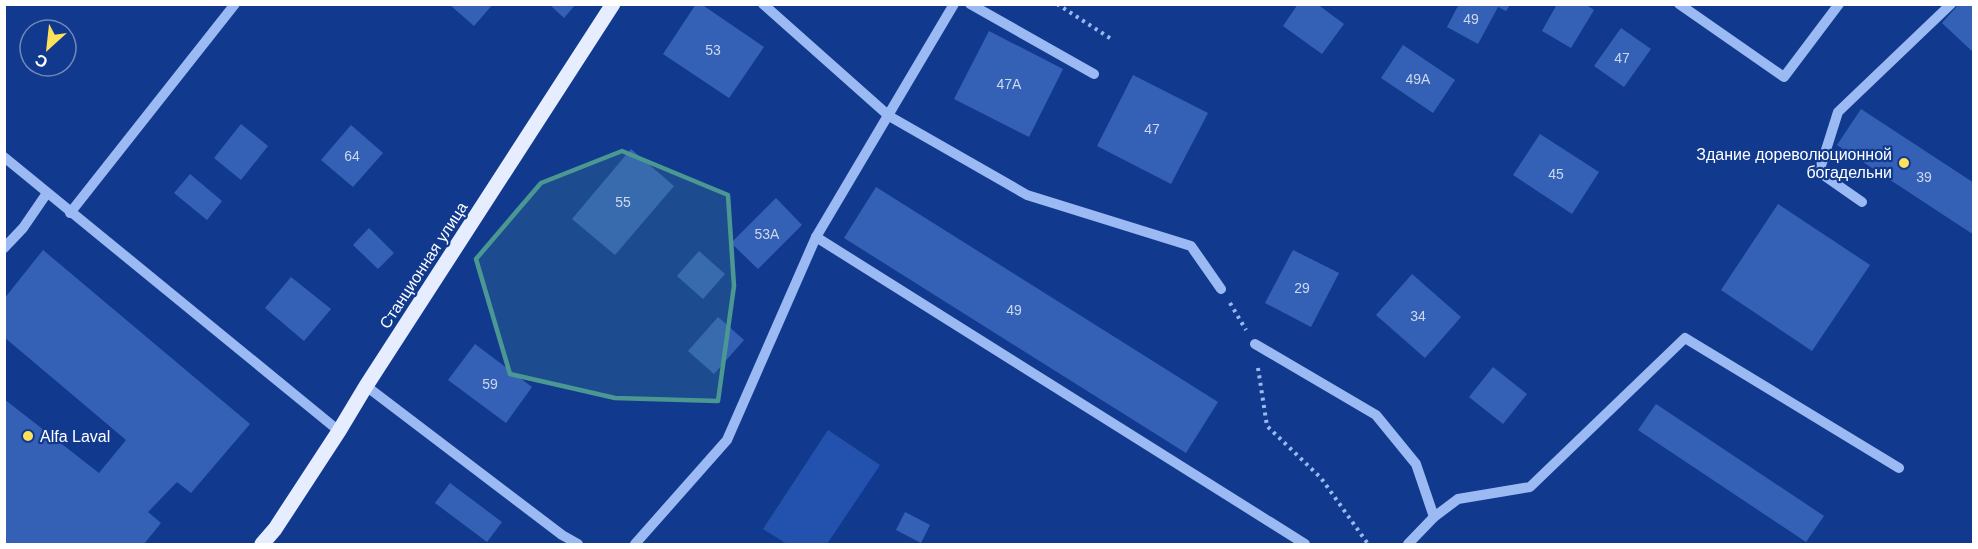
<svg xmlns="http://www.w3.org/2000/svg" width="1978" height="549" font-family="Helvetica,sans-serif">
<rect width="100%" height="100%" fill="#113a8f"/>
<polygon fill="#2352ae" points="828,430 880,465 827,544 787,544 763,529"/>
<g fill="#3461b6">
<polygon points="449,4 493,4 474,26"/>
<polygon points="549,4 576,4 564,18"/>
<polygon points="696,4 701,4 764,47 729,98 663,54"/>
<polygon points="1298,4 1317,4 1344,24 1322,54 1283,26"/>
<polygon points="1459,4 1500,4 1510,5 1506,11 1498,7 1478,44 1447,27"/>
<polygon points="1557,4 1585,4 1594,10 1571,48 1542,31"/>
<polygon points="1959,4 1974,4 1974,53 1942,23"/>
<polygon points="1621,28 1651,49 1624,87 1594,66"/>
<polygon points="989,31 1063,69 1029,137 954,99"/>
<polygon points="1403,45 1455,80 1433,113 1381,78"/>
<polygon points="1133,75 1208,113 1171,184 1097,146"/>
<polygon points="1861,109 1974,183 1974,235 1837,145"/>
<polygon points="241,124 268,146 241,180 214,158"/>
<polygon points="351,125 383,153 353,187 321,160"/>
<polygon points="1540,134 1599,172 1572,214 1513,175"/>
<polygon points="631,149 674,186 615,255 572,219"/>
<polygon points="190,174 222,201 207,220 174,193"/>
<polygon points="876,187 1218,402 1186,453 844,238"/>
<polygon points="776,198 802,225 758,269 731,243"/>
<polygon points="1778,204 1870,265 1812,351 1721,290"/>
<polygon points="369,228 394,253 378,269 353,245"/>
<polygon points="43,250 250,424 191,493 177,482 148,512 161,523 144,544 4,544 4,399 99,473 126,440 4,337 4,299"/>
<polygon points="1293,250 1339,273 1311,327 1265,303"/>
<polygon points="699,251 725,274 703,299 677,276"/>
<polygon points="1412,274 1461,317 1425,358 1376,315"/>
<polygon points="291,277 331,309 304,341 265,308"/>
<polygon points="718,317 744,340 714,374 688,351"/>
<polygon points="475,344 532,387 506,423 448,380"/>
<polygon points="1493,367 1527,394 1503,424 1469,397"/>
<polygon points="1656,404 1824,516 1806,542 1638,430"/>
<polygon points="450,483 502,522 487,542 435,503"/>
<polygon points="905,512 930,525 921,543 896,530"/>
</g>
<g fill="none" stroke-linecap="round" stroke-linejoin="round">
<g stroke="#9bb9f2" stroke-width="4" stroke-dasharray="3 4.5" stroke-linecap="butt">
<polyline points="1057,4 1113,40"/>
<polyline points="1230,303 1246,330"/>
<polyline points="1258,368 1267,426 1321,478 1368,544"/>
</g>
<g stroke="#9bb9f2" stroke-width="10">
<polyline points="763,4 889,116 1027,195 1191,246 1221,289"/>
<polyline points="970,4 1094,74"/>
<polyline points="1679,4 1784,77 1839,4"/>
<polyline points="4,157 339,431"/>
<polyline points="1862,202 1819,172 1838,112 1951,4"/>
<polyline points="70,213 235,4"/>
<polyline points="816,237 1305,544"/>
<polyline points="4,248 23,228 47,193"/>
<polyline points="1255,344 1376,415 1416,464 1434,517"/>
<polyline points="366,386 562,535 578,544"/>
<polyline points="635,544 727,440 816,237 954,4"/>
<polyline points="1408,544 1434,517 1458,499 1530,487 1685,338 1899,468"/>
</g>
<polyline stroke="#e6edff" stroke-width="15" points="262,544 275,529 339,431 366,386 613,4"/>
</g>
<path fill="#4b9892" fill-opacity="0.2" stroke="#4b9892" stroke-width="4.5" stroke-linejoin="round" d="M622 151 728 195 734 286 718 401 615 398 510 374 476 259 541 183Z"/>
<g fill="#ffe15c" stroke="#113a8f" stroke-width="2">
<circle cx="1904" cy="163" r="6"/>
<circle cx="28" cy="436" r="6"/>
</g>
<g text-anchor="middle" stroke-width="4.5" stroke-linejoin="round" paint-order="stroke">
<g font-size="14" fill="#ccd8ed">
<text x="1471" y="24">49</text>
<text x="713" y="55">53</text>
<text x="1622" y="63">47</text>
<text x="1418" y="84">49А</text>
<text x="1009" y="89">47А</text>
<text x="1152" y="134">47</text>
<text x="352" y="161">64</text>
<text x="1556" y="179">45</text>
<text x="1924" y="182">39</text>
<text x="623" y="207">55</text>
<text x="767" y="239">53А</text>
<text x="1302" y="293">29</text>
<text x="1014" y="315">49</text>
<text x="1418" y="321">34</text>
<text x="490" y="389">59</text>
</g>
<g font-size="16" fill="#fff" stroke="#113a8f" text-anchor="end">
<text x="1892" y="160">Здание дореволюционной<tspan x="1892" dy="18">богадельни</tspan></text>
<text x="40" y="442" text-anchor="start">Alfa Laval</text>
</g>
<g font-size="16" fill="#fff" stroke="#113a8f">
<text transform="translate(423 265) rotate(-57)" y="6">Станционная улица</text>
</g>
</g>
<rect width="1978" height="549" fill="none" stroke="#ffffff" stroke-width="12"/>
<g transform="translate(48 48) rotate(207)"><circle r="28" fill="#113a8f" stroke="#7089bc" stroke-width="1.5"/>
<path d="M0-4.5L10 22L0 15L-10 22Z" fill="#ffe15c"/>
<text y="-9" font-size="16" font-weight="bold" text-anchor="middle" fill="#ffffff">С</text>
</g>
</svg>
